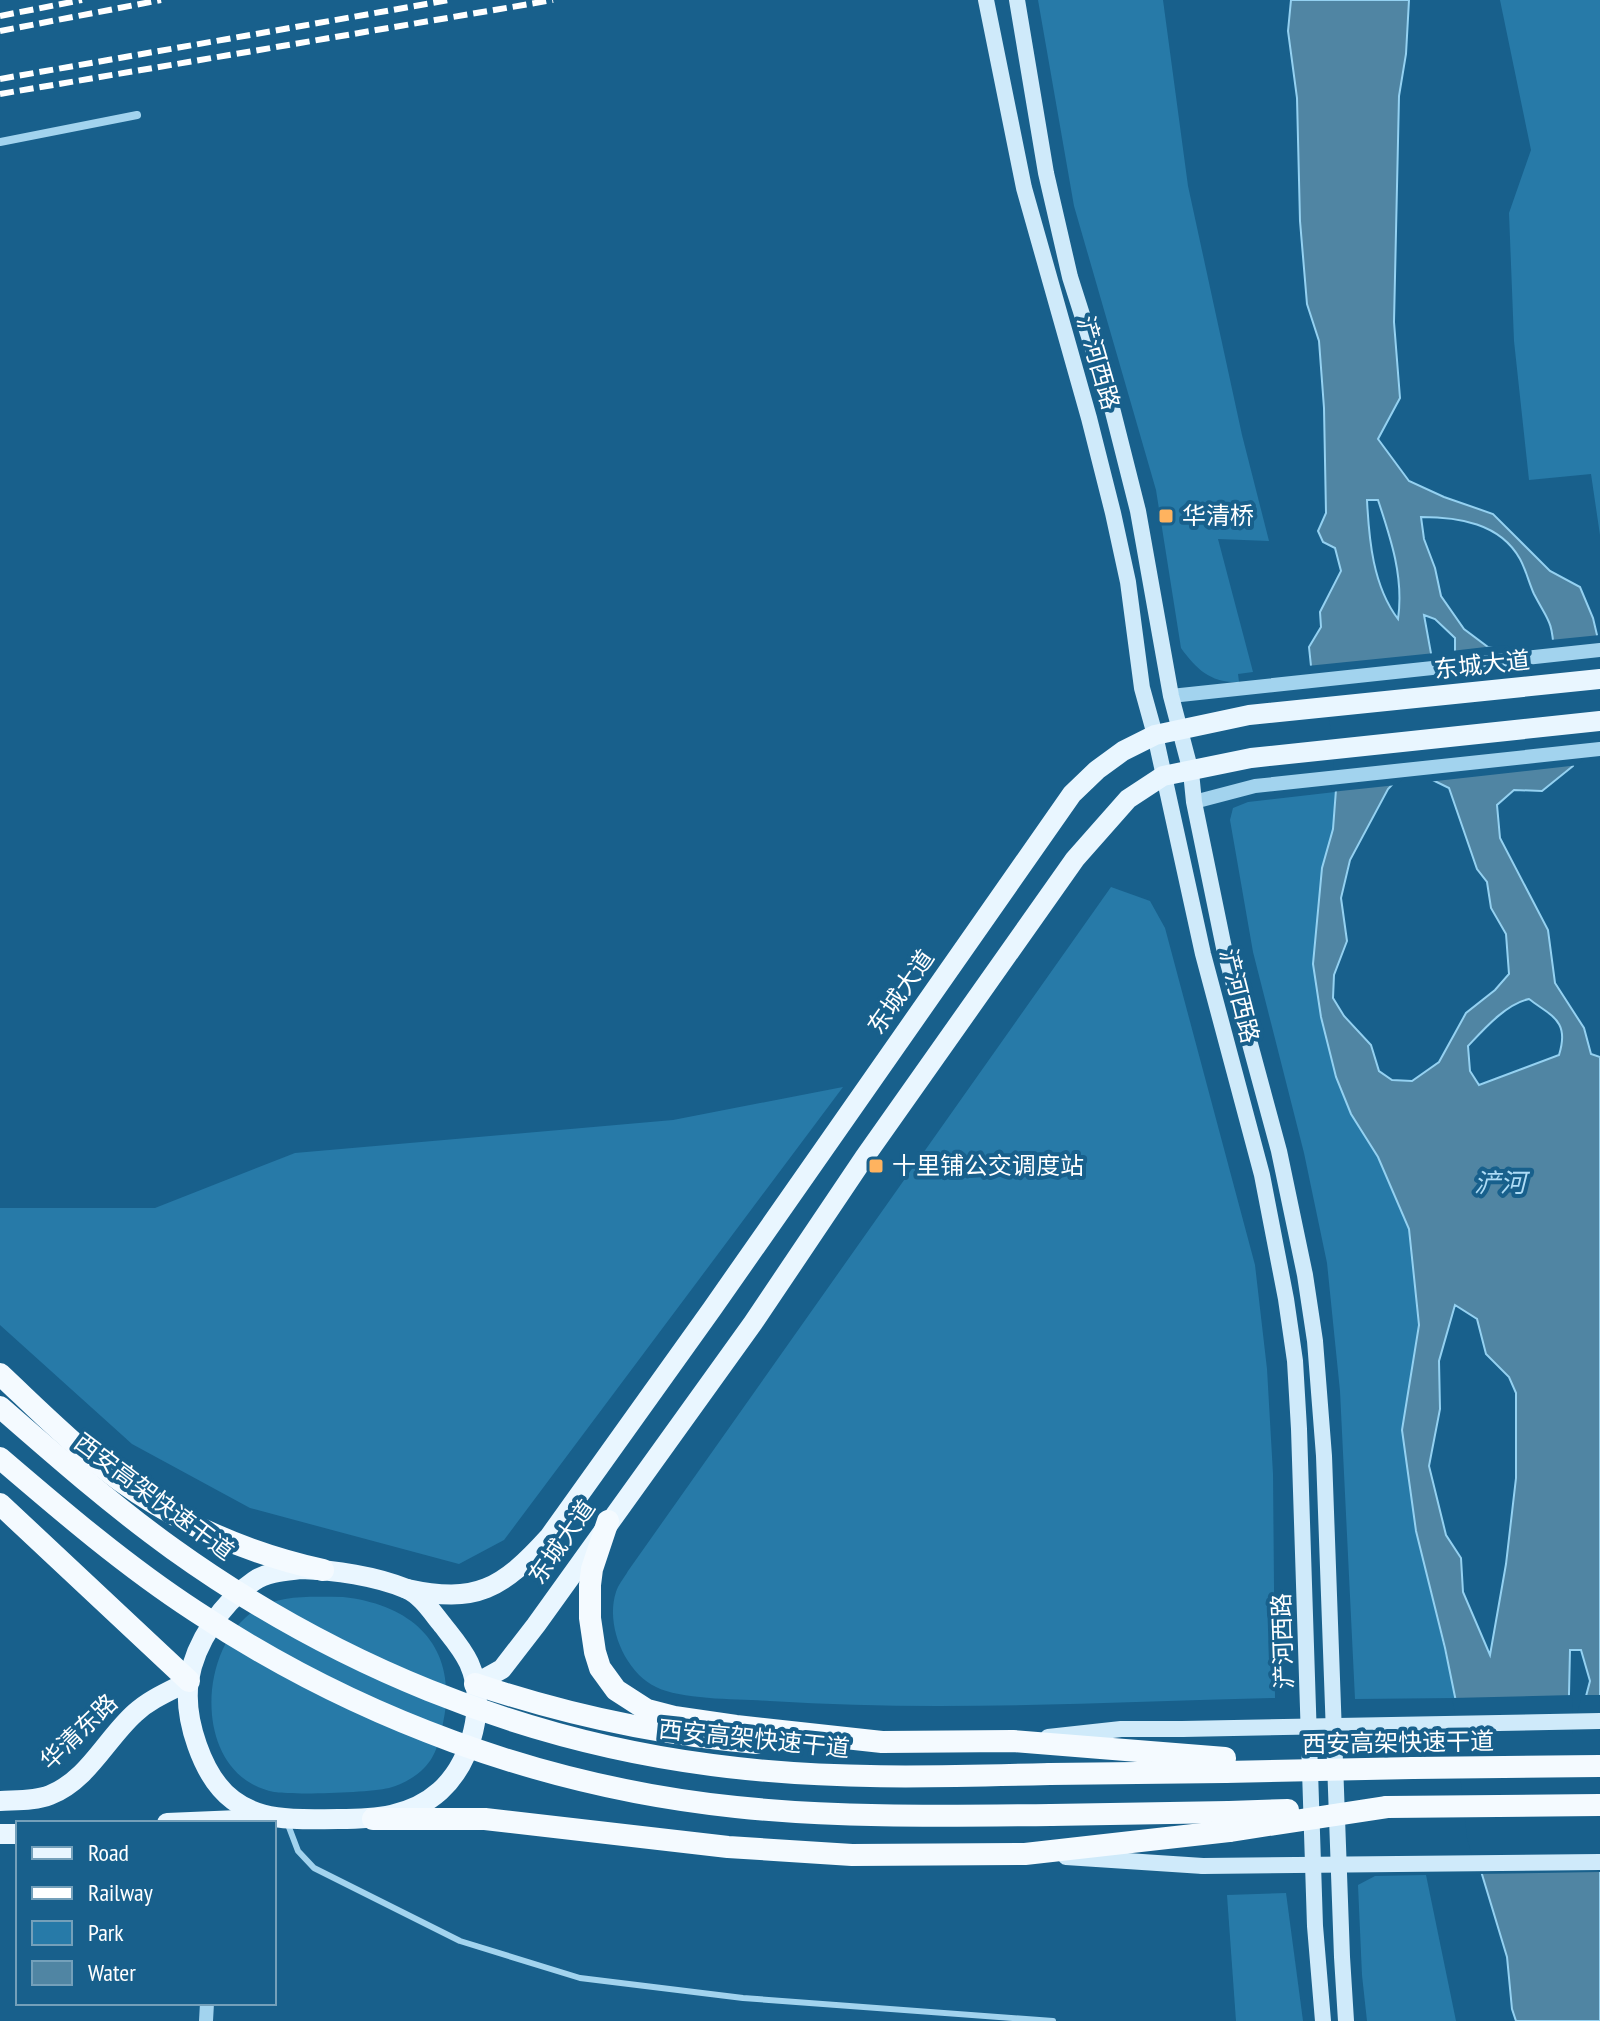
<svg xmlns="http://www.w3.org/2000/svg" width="1600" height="2021" font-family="'PT Sans Narrow','Noto Sans SC',sans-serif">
<rect width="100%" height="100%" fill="#18608c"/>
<g fill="#277aa8">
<path d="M1038 0H1163L1188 186 1242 435 1269 541 1218 539 1253 672 1238 674 1239 682C1211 683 1197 670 1181 648L1156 490 1074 206Z"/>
<polygon points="1500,0 1600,0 1600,535 1591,474 1529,480 1514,341 1509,213 1531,150"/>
<polygon points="1335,792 1333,829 1322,868 1313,964 1351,1114 1378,1157 1409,1229 1419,1325 1402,1430 1416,1531 1456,1698 1355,1699 1340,1391 1327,1263 1304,1153 1253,952 1230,820 1233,808 1248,802"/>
<path d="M1111 887 1150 901 1165 928 1255 1265 1267 1369 1273 1474 1275 1698C1107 1702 938 1712 770 1701 740 1699 682 1700 656 1687 625 1672 605 1625 616 1592 618 1585 624 1578 628 1571Z"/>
<polygon points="843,1087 504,1540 459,1564 250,1508 132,1444 0,1325 0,1208 155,1208 295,1153 673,1120"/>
<path d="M343 1597C415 1605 459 1648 443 1723 439 1742 436 1758 421 1771 412 1779 400 1785 389 1788 367 1793 295 1795 274 1792 193 1776 195 1650 255 1610 280 1594 314 1597 343 1597Z"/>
<polygon points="1426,1875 1456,2021 1367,2021 1362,1975 1358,1885 1375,1876"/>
<polygon points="1286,1893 1303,2021 1236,2021 1227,1895"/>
</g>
<path fill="#5085a3" stroke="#94d1f1" stroke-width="2" fill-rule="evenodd" d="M1291 0H1409L1406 54 1399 96 1394 322 1400 398 1378 439 1409 481 1444 497 1493 514 1550 571 1580 587 1593 618 1597 635 1573 766 1542 791 1514 790 1497 805 1500 838 1548 930 1555 983 1584 1028 1591 1054 1600 1057V2021H1516L1512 2009 1507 1957 1471 1838 1463 1736 1445 1648 1416 1531 1402 1430 1419 1325 1409 1229 1378 1157 1351 1114 1336 1077 1321 1017 1313 964 1322 868 1333 829 1339 750 1329 704 1311 666 1309 647 1321 627 1320 612 1341 571 1335 548 1323 542 1318 531 1326 513 1324 408 1319 341 1307 304 1300 221 1297 98 1288 31ZM1367 500H1378C1391 539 1404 578 1398 619 1373 586 1369 540 1367 500ZM1421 517C1458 517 1500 523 1520 559 1526 570 1529 583 1534 594 1548 621 1552 619 1554 652L1528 654 1488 647 1464 629 1441 596 1435 568 1424 539ZM1424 615 1435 619 1455 638V663L1432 659ZM1408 768 1449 788 1477 869 1487 882 1491 908 1506 934 1509 974 1495 990 1466 1013 1439 1062 1412 1081 1392 1080 1379 1071 1371 1045 1344 1016 1333 998 1334 975 1347 941 1341 898 1350 860 1388 789ZM1529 999C1551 1016 1570 1020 1559 1055L1479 1085 1470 1071 1468 1046C1484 1029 1506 1004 1529 999ZM1455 1305 1477 1319 1486 1354 1509 1377 1516 1393V1478L1506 1564 1490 1655 1463 1592 1461 1558 1446 1535 1429 1466 1440 1409 1439 1361ZM1570 1650H1581L1590 1681 1575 1738H1568Z"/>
<g fill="#18608c">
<polygon points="1600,635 1600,714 1590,751 1579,765 1427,782 1409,773 1397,785 1331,792 1335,750 1326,705 1307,666 1435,653 1436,656 1452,659 1451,651 1503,645 1528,650 1550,648 1550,640"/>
<polygon points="1573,1695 1572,1734 1582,1695 1600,1695 1600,1872 1477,1874 1467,1838 1457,1746 1459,1736 1452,1698"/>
</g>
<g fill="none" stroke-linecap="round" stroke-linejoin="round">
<polyline stroke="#a2d3ee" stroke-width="6" points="287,1822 298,1851 314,1868 460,1941 580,1978 743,1998 1053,2021"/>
<polyline stroke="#a2d3ee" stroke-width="8" points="0,142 137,115"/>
<g stroke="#a2d3ee" stroke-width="14">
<polyline points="1171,696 1600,650"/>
<polyline points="1194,802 1255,786 1600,749"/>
<polyline points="206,2021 207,2003"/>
</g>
<g stroke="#cfeafa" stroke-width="16">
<polyline points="986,0 1024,188 1089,418 1113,513 1128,582 1142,688 1155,735 1203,954 1262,1175 1286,1299 1295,1361 1299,1429 1315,1926 1323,2021"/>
<polyline points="1017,0 1046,173 1070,277 1113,412 1138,511 1171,696 1191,772 1194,802 1224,948 1279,1151 1305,1275 1315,1341 1324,1456 1342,1957 1346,2021"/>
<polyline points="1048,1737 1121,1729 1182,1729"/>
<polyline points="1066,1857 1203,1866"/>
</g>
<g stroke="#e9f6ff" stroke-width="20">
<path d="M301 1569C334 1570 376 1576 407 1589 421 1595 432 1612 441 1623 451 1636 462 1648 469 1663 487 1703 472 1762 440 1791 411 1817 375 1819 338 1819 303 1819 263 1823 233 1800 202 1777 183 1717 189 1680 195 1642 223 1602 254 1581 267 1572 285 1571 301 1569Z"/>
<path d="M407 1589C476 1604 502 1589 549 1537L712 1309 1072 794 1097 770 1123 751 1155 735 1249 715 1600 679"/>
<polyline points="475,1684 502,1669 536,1625 753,1323 864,1158 1075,859 1128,799 1163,776 1251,758 1600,721"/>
<path d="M0 1801C16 1800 35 1801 50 1795 88 1780 106 1739 135 1713 150 1699 170 1691 189 1681"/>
<polyline points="167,1823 263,1819"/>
<polyline points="0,1834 18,1834"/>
</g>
<g stroke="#f4faff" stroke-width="22">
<path d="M0 1374C33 1405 66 1438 101 1466 166 1518 242 1552 323 1570"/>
<polyline points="0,1504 189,1681"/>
<polyline points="608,1521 592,1569 590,1585 590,1618 595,1652 600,1668 616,1690 647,1710 674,1717 736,1726 882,1742 1013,1741 1225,1758"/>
<path d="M475 1684C567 1715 660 1735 757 1743"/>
<polyline points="1413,1768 1600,1766"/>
<polyline points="1050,1774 1225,1772"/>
<polyline points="1387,1807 1600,1805"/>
<polyline points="1051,1815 1229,1812"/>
<polyline points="373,1819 485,1819 728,1847 852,1855 1025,1854 1229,1831"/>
</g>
<g stroke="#fff" stroke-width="6" stroke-dasharray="14 6" stroke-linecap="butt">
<polyline points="0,16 82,0"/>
<polyline points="0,31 161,0"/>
<polyline points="0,79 449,0"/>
<polyline points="0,94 553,0"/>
</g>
<g stroke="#cfeafa" stroke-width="16">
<polyline points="1182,1729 1600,1721"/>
<polyline points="1203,1866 1600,1862"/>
</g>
<g stroke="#f4faff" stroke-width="22">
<path d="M0 1407C56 1456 112 1505 173 1549 332 1663 517 1740 712 1765 824 1780 937 1777 1050 1774"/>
<path d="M0 1458C63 1512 126 1566 195 1611 356 1718 543 1787 736 1807 840 1818 946 1816 1051 1815"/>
<polyline points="1225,1772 1413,1768"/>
<polyline points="1229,1812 1288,1810"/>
<polyline points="1229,1831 1387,1807"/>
</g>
</g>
<g fill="#ffb35f" stroke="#18608c" stroke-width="3">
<rect x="1158" y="508" width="16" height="16" rx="4"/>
<rect x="868" y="1158" width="16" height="16" rx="4"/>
</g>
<g text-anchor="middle" stroke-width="8" stroke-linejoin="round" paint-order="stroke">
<g font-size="24" fill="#fff" stroke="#18608c">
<text transform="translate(1098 363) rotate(74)" y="8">浐河西路</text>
<text transform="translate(1482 665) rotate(-6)" y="8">东城大道</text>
<text transform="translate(901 992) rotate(-55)" y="8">东城大道</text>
<text transform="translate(1239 996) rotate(76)" y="8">浐河西路</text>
<text transform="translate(154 1497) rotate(37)" y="8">西安高架快速干道</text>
<text transform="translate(562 1542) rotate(-55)" y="8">东城大道</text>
<text transform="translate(1283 1641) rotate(-92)" y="8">浐河西路</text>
<text transform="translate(79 1732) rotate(-44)" y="8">华清东路</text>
<text transform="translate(754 1739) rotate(6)" y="8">西安高架快速干道</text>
<text transform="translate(1398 1743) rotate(-1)" y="8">西安高架快速干道</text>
</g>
<g font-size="24" fill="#fff" stroke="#18608c" text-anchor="start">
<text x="1182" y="524">华清桥</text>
<text x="892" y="1174">十里铺公交调度站</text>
</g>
<g font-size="26" font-style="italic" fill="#aedcf6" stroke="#18608c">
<text x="1500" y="1192">浐河</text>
</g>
</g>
<rect x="16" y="1821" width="260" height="184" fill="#18608c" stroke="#74a0ba" stroke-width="2"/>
<rect x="32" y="1847" width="40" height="12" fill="#e9f6ff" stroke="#74a0ba" stroke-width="2"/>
<text x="88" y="1861" font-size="24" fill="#ffffff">Road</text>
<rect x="32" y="1887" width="40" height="12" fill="#ffffff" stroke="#74a0ba" stroke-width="2"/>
<text x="88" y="1901" font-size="24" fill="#ffffff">Railway</text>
<rect x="32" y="1921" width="40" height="24" fill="#277aa8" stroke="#74a0ba" stroke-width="2"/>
<text x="88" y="1941" font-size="24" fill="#ffffff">Park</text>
<rect x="32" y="1961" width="40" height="24" fill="#5085a3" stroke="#74a0ba" stroke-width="2"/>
<text x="88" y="1981" font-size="24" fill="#ffffff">Water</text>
</svg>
